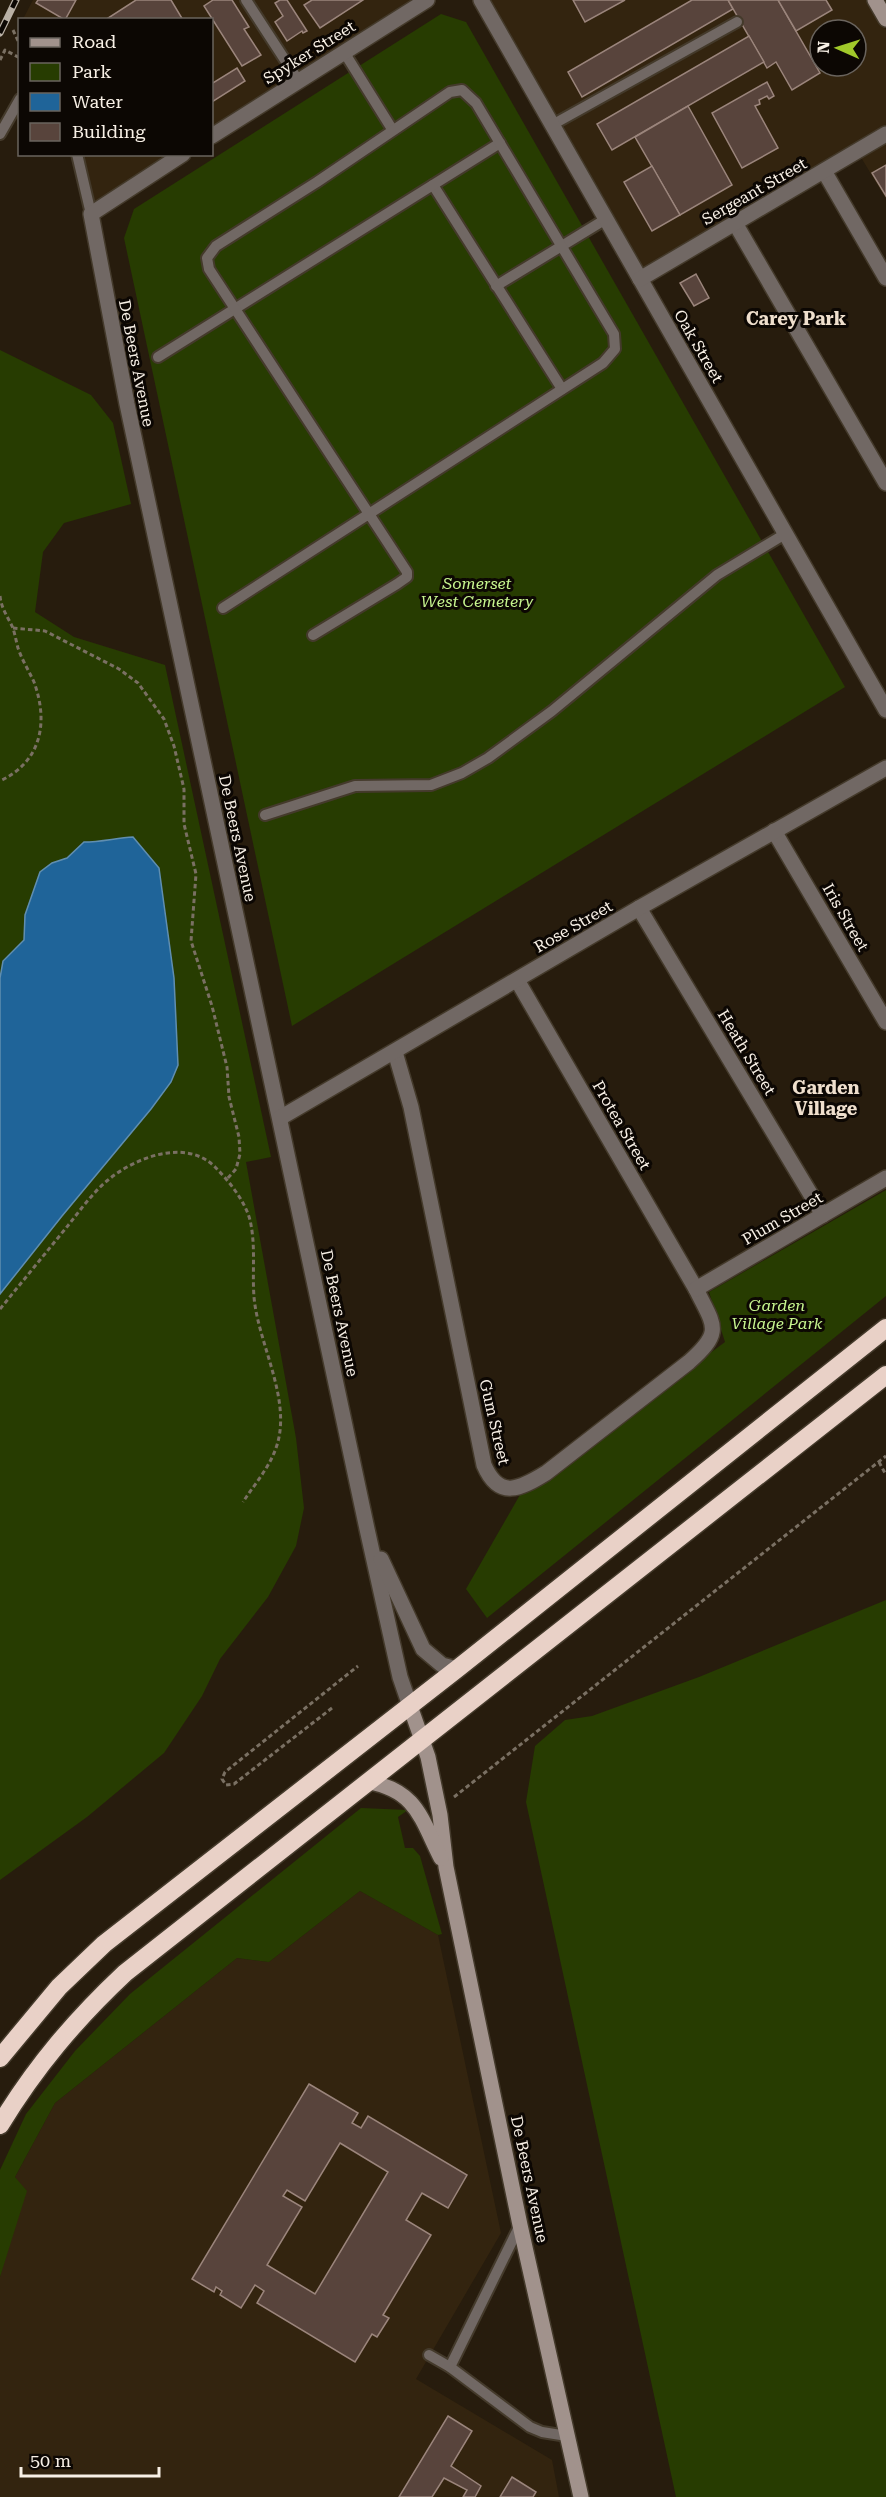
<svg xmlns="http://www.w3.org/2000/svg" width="886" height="2497" font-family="'Roboto Serif',serif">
<rect width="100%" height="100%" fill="#271c0d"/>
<g fill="#33240f" fill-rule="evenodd">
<polygon points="33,0 426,0 212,136 212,20 23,19"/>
<path d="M481 0H867L886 30V199L856 149 640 271ZM820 30H856V66H820Z"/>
<polygon points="79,154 181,155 91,211"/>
<polygon points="360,1891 438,1935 501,2233 416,2379 552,2460 559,2497 0,2497 0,2277 20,2185 15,2177 55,2103 237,1958 269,1962"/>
</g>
<g fill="#273c01">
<polygon points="441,14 466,22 845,687 292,1026 124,238 134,209"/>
<polygon points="0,350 91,395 113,423 131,504 64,523 43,552 35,612 74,637 165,665 271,1157 246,1162 296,1438 304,1508 296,1546 268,1597 220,1659 202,1696 164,1753 87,1817 0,1880"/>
<polygon points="886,1190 886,1296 487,1618 466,1589 521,1493 725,1342 709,1292"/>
<polygon points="886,1600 886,2497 676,2497 526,1802 535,1746 565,1720 592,1716 699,1677"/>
<polygon points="361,1808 408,1810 398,1817 405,1848 413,1848 420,1856 442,1934 438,1935 360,1891 269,1962 237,1958 55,2103 15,2177 27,2191 0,2277 0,2170 26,2114 75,2051 130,1994"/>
</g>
<path fill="#1f6499" stroke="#608eb0" stroke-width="1.5" d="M133 837 159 868 174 978 178 1065 171 1082 151 1109 62 1216 0 1294V978L3 961 24 940 25 915 40 872 52 863 67 858 84 842C101 842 116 838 133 837Z"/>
<g fill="#58443c" stroke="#9b857c" stroke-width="1.5" fill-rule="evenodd">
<polygon points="38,0 76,0 65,20 36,3"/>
<polygon points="136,0 171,0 183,20 105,20"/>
<polygon points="213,0 232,0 249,27 244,29 261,55 242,66 204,6"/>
<polygon points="280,0 287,0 307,31 303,33 302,31 287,41 275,22 283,16 275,3"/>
<polygon points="312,0 363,0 320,28 304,5"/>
<polygon points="573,0 625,0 585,22"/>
<polygon points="692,0 728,0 733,9 582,97 568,72"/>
<polygon points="728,0 778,0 820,73 792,90 776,62 767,68"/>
<polygon points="778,0 826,0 832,10 796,31"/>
<polygon points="749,36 764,62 612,150 597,124"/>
<polygon points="237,68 245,81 212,102 212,81 213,83"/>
<polygon points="767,82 774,96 769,99 767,96 759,100 760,104 755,106 778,148 742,168 712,113"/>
<polygon points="688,106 732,185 680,215 635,137"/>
<polygon points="886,165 886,196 872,173"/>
<polygon points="652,166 680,215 652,231 624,182"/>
<polygon points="696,274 709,298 694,306 680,283"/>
<path d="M309 2084 358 2113 352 2123 361 2128 368 2116 467 2175 448 2208 422 2193 406 2220 431 2235 383 2315 389 2318 377 2337 372 2334 355 2362 257 2303 264 2291 255 2285 241 2308 220 2295 222 2291 216 2287 214 2292 192 2279ZM340 2143 388 2172 315 2294 267 2265 302 2207 283 2196 287 2190 305 2201Z"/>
<polygon points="448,2416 472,2431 451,2466 481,2486 475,2497 463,2497 467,2490 444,2478 432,2497 399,2497"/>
<polygon points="512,2477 536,2492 533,2497 500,2497"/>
</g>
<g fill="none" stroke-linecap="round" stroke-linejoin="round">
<g stroke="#443a2b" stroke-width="14">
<g id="lane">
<polyline points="246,0 298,80"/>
<polyline points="344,52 392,129"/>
<polyline points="552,125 737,22"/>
<polyline points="0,134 20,99"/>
<polyline points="77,154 91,214"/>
<polyline points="433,185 562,389"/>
<polyline points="496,286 606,219"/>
<polyline points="158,357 500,143"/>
<polyline points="223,608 603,363 615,349 614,334 476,103 462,90 450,92 317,182 216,246 207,258 209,269 407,572 407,577 397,584 313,635"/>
<polyline points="265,815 355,786 431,785 462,773 488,758 552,711 717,575 785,534"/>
<polyline points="520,2225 450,2367 530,2427 542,2432 567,2436"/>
<polyline points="429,2355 450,2367"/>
</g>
</g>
<g stroke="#443a2b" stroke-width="18">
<g id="street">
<polyline points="481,0 886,710"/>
<polyline points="212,136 427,0"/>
<polyline points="183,154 91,214 127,404 367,1529 400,1677 410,1706"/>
<polyline points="824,171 886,278"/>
<polyline points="735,223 886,483"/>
<polyline points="640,279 886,134"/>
<polyline points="774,831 886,1022"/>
<polyline points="639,908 823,1215"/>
<path d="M395 1052 411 1107 484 1465C499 1500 520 1489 546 1473L689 1362C724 1331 714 1326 696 1289L517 980"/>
<polyline points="280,1118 639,908 886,768"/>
<polyline points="696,1289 886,1178"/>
<polyline points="381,1559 423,1649 442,1665 457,1669"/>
</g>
</g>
<g stroke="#443a2b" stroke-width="18">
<g id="secondary">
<polyline points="875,0 886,19"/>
<polyline points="410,1706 428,1757 440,1815 446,1867 520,2225 581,2497"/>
<path d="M369 1782C417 1791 421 1819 441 1858"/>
</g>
</g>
<g stroke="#443a2b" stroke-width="21">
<g id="highway">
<polyline points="0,2058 59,1987 104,1944 457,1669 886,1328"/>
<path d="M0 2125C36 2066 75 2020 125 1973L886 1375"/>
</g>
</g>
<g stroke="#7a7063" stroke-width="3" stroke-dasharray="4.5 3" stroke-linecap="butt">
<polyline points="13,30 20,45"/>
<polyline points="0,60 5,50 18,57 20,50"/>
<path d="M0 596C1 607 7 616 12 626 15 633 16 641 18 648 22 660 29 671 34 682 49 723 41 762 0 781"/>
<polyline points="13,628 45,631 119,669 138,683 164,719 174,746 184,789 184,824 196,874 191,941 212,1006 227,1067 229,1097 239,1137 240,1154 236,1169 227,1179"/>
<path d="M0 1309C22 1282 44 1255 66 1228 79 1212 92 1193 108 1180 136 1157 186 1138 215 1167 229 1181 245 1201 250 1220 256 1246 252 1271 254 1297 258 1344 293 1401 276 1448 269 1468 254 1485 243 1502"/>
<polyline points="879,1462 886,1475"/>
<polyline points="332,1708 234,1784 226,1785 222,1779 225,1772 358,1666"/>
<polyline points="454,1797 886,1456"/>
</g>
<use href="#lane" stroke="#716864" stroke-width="10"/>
<use href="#street" stroke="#716864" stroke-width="15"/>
<use href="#secondary" stroke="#a1928c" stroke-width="15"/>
<use href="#highway" stroke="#e9d1c7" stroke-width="18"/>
<g stroke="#b9b0a5" stroke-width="7">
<polyline id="rail" points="0,33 16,0"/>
</g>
<use href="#rail" stroke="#0c0703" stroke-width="4.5" stroke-dasharray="14" stroke-linecap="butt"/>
</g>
<g text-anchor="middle" stroke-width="6" stroke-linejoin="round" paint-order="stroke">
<g font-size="16" fill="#f8f0e6" stroke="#0c0703">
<text transform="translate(309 52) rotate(-32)" y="6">Spyker Street</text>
<text transform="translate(754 191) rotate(-30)" y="6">Sergeant Street</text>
<text transform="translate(699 346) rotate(60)" y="6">Oak Street</text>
<text transform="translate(137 363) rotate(79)" y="6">De Beers Avenue</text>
<text transform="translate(238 838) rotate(78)" y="6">De Beers Avenue</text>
<text transform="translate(846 917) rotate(60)" y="6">Iris Street</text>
<text transform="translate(573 926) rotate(-30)" y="6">Rose Street</text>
<text transform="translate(747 1052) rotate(59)" y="6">Heath Street</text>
<text transform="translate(622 1125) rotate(60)" y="6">Protea Street</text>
<text transform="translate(782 1218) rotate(-30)" y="6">Plum Street</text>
<text transform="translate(340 1313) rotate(78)" y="6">De Beers Avenue</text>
<text transform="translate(495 1422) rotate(77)" y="6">Gum Street</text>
<text transform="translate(530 2179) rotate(78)" y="6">De Beers Avenue</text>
</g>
<g font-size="16" font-style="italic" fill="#c7f68f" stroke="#0c0703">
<text x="477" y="589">Somerset<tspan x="477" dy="18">West Cemetery</tspan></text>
<text x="777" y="1311">Garden<tspan x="777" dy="18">Village Park</tspan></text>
</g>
<g font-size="18" font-weight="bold" fill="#efdfcd" stroke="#0c0703">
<text x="796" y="325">Carey Park</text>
<text x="826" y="1094">Garden<tspan x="826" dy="21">Village</tspan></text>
</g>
</g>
<rect x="18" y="18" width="195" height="138" fill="#0c0703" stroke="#6a645e" stroke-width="1.5"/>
<rect x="30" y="38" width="30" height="9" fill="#a1928c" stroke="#6a645e" stroke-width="1.5"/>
<text x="72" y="48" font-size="18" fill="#f8f0e6">Road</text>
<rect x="30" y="63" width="30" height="18" fill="#273c01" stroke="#6a645e" stroke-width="1.5"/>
<text x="72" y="78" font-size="18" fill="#f8f0e6">Park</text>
<rect x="30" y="93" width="30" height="18" fill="#1f6499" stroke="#6a645e" stroke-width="1.5"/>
<text x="72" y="108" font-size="18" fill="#f8f0e6">Water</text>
<rect x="30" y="123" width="30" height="18" fill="#58443c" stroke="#6a645e" stroke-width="1.5"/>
<text x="72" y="138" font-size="18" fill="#f8f0e6">Building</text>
<g transform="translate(838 48) rotate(273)"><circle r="28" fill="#0c0703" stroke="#6a645e" stroke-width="1.5"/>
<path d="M0-4.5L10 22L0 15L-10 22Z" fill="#a1c92a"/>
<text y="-9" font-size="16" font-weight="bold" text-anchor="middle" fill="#f8f0e6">N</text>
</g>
<path d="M21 2467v9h138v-9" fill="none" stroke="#f8f0e6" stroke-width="3"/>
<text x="30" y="2467" font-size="18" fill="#f8f0e6" stroke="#0c0703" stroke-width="4.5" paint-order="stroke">50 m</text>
</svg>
